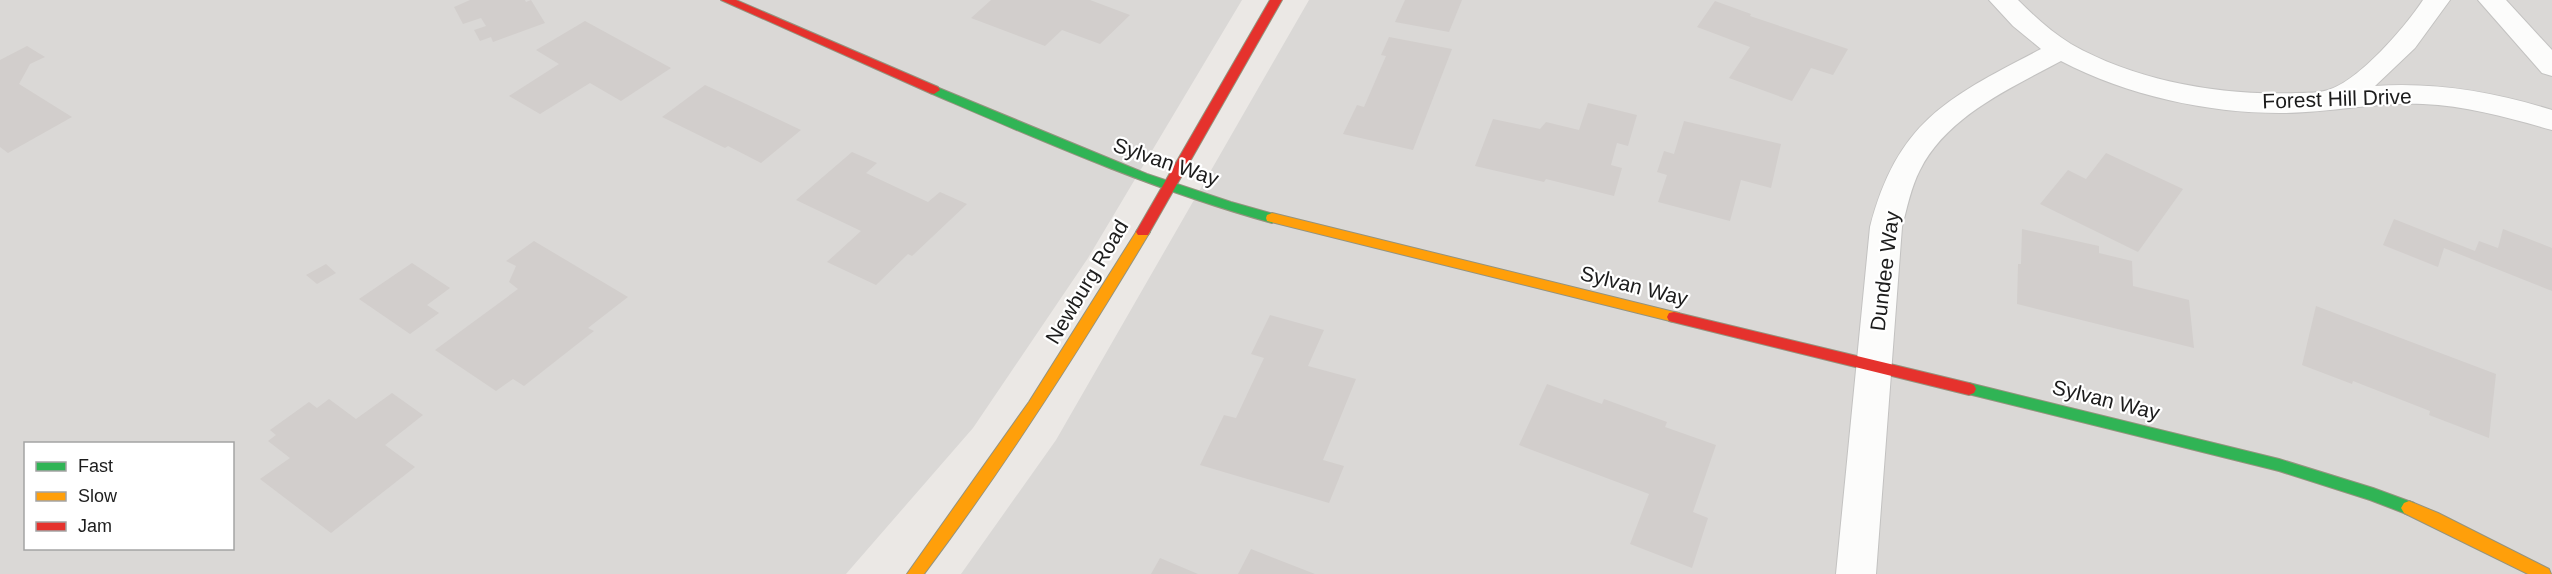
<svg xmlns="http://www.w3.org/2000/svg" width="2552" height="574" font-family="Arial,sans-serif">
<rect width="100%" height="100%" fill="#ebe8e5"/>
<g fill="#dad8d6" fill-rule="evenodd">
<path d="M0 0H1242L1088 258 973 428 846 574H0ZM26 444H232V548H26Z"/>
<polygon points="1309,0 2552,0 2552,574 961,574 1056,440"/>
</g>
<g fill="#d2cecc">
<polygon points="470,0 525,0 526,2 531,0 545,23 493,42 491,37 480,41 474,30 486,26 481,18 463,24 454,7"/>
<polygon points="991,0 1090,0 1130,15 1100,44 1062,30 1045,46 971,18"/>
<polygon points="1405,0 1462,0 1449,32 1395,22"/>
<polygon points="1715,1 1751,14 1750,16 1848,49 1833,75 1811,68 1792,101 1729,78 1750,47 1697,27"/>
<polygon points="585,21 671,68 621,101 590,83 540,114 509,96 559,64 536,50"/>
<polygon points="1389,37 1452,49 1413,150 1343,134 1357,105 1364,107 1386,56 1381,55"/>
<polygon points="27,46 45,57 30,64 19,84 72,117 8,153 0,147 0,60"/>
<polygon points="705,85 746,104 801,130 761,163 728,146 725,148 662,117"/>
<polygon points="1588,103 1637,115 1628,146 1617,143 1611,165 1622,168 1614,196 1546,179 1544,182 1475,166 1493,119 1540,129 1546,122 1579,130"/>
<polygon points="1684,121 1781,144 1771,188 1741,180 1730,221 1658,202 1667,175 1657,172 1664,151 1674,154"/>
<polygon points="852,152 877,163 866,173 928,202 940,192 967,204 912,256 908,254 876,285 827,262 861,231 796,200"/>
<polygon points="2106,153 2183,189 2138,252 2040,204 2068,170 2086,179"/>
<polygon points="2394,219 2475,251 2479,241 2498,248 2503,229 2552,248 2552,291 2444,248 2438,267 2383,245"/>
<polygon points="2022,229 2099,246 2099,253 2132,261 2133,286 2189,300 2194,348 2017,304 2018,264 2021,264"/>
<polygon points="534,241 628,297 588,328 594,331 524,386 513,379 496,391 435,350 518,289 509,282 516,266 506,261"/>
<polygon points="412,263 450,288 427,305 439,313 410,334 359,299"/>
<polygon points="326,264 336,273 317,284 306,275"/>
<polygon points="2316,306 2496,374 2489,438 2429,415 2430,411 2353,381 2352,384 2302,365"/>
<polygon points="1270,315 1324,330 1308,366 1356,379 1323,460 1344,466 1329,503 1200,465 1224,415 1236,418 1264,358 1251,354"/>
<polygon points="1547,384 1602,404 1604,399 1667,422 1665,427 1716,445 1693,512 1708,518 1692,568 1630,544 1649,494 1519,445"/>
<polygon points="392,393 423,415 385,445 415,467 331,533 260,479 290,458 268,441 276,435 270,430 309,402 317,408 329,399 356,419"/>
<polygon points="1251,549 1315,574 1238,574"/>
<polygon points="1160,558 1198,574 1151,574"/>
</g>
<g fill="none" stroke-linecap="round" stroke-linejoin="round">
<g stroke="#c3c2c1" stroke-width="2">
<g id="street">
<path d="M1989 0H2018C2034 16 2051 32 2071 44 2136 81 2221 96 2296 93 2306 93 2319 93 2328 90 2359 81 2406 26 2423 0H2450L2415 48 2375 86C2436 82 2494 92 2552 110V130C2509 118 2468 106 2423 104 2377 102 2332 112 2286 113 2211 114 2128 96 2061 61 2011 88 1947 116 1920 170 1911 187 1907 208 1902 227L1876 574H1836L1870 227C1898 120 1949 97 2041 49L2013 26Z"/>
<polygon points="2478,0 2506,0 2552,50 2552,76 2542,73"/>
</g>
</g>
<g stroke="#94937e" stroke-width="2">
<g id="fast">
<path d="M934 86 1147 174 1231 202 1277 215 1278 218 1272 223C1153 190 1042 141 930 93L928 90Z"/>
<polygon points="1969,383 2279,459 2373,488 2414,503 2417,508 2414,513 2409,515 2370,500 2279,471 1964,393 1962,389 1964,385"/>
</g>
</g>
<g stroke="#94937e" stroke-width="2">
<g id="slow">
<polygon points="1272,213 1674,312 1679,313 1681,317 1679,321 1674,322 1267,221 1266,218 1267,215"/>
<path d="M1143 227 1150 232 1148 235C1078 352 1006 465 924 574H907L1029 402 1138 229Z"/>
<polygon points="2409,501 2438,513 2549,569 2551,574 2528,574 2404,513 2401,508 2404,503"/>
</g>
</g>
<g stroke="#94937e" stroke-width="2">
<g id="jam">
<polygon points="721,0 736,0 938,87 940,90 934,94 930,93"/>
<polygon points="1270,0 1282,0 1148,235 1138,235 1136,232"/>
<polygon points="1674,312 1969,383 1974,385 1976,389 1974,393 1969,395 1669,321 1667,317 1669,313"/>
</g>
</g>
<use href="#street" fill="#fcfcfb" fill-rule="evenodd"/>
<use href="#fast" fill="#30b455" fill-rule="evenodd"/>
<use href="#slow" fill="#ff9f0a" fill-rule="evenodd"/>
<use href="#jam" fill="#e5322d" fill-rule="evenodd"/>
</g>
<g text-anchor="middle" stroke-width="4.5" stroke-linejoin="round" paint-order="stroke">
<g font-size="21" fill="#1c1c1c" stroke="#fff">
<text transform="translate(2337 99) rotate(-2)" y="7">Forest Hill Drive</text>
<text transform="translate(1166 162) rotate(19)" y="7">Sylvan Way</text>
<text transform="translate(1885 271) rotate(-83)" y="7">Dundee Way</text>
<text transform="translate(1087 282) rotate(-59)" y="7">Newburg Road</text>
<text transform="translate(1634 286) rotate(14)" y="7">Sylvan Way</text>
<text transform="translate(2106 400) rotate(14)" y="7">Sylvan Way</text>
</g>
</g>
<rect x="24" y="442" width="210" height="108" fill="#ffffff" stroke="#a4a4a4" stroke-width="1.5"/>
<rect x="36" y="462" width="30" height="9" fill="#30b455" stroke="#a4a4a4" stroke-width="1.5"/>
<text x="78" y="472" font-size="18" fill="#1c1c1c">Fast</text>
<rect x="36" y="492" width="30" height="9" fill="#ff9f0a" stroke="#a4a4a4" stroke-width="1.5"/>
<text x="78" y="502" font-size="18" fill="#1c1c1c">Slow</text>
<rect x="36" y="522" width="30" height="9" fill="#e5322d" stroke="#a4a4a4" stroke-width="1.5"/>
<text x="78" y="532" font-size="18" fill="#1c1c1c">Jam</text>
</svg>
